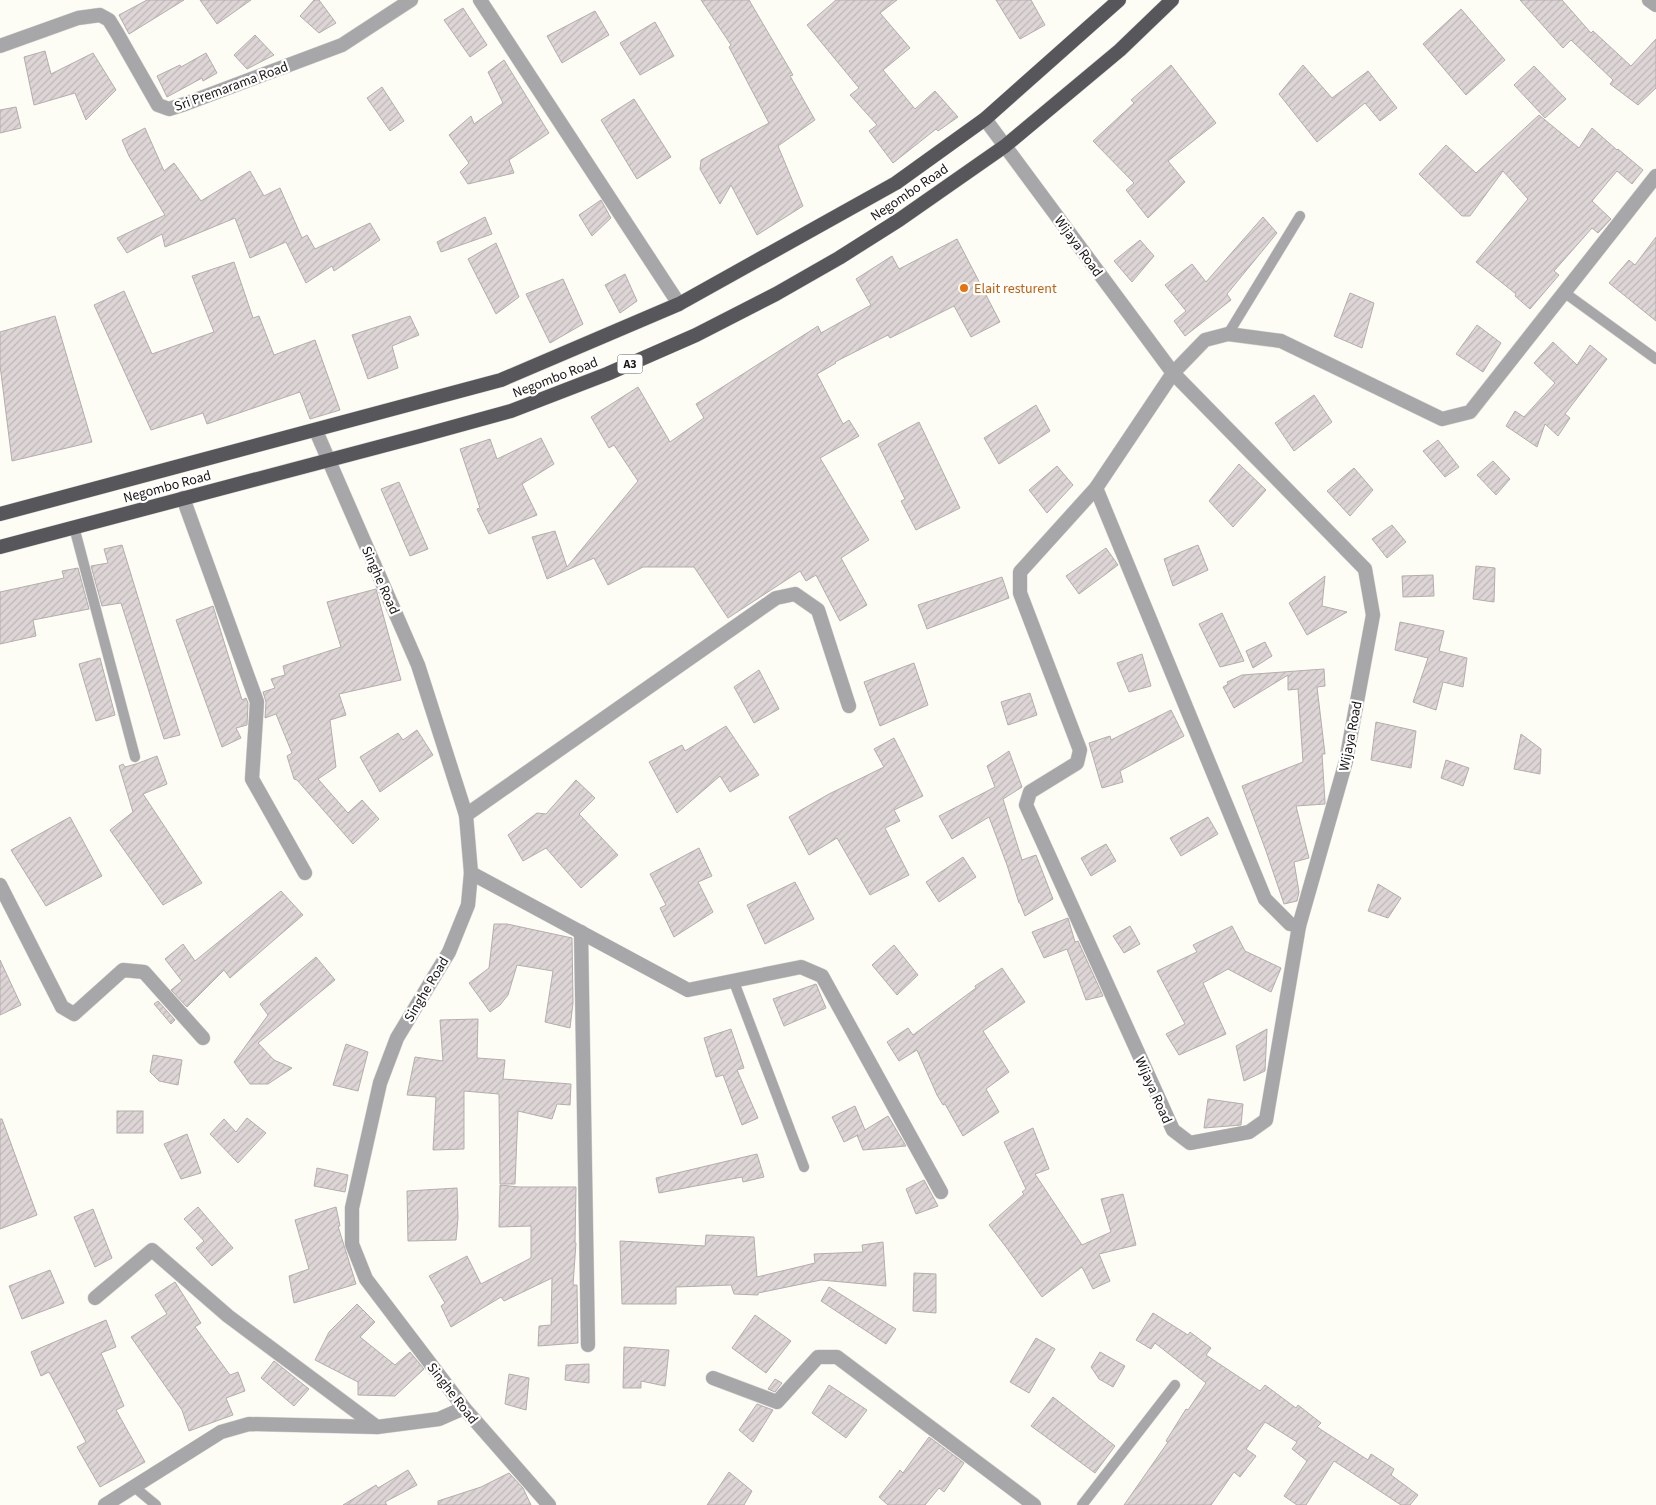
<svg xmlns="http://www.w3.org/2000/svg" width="1656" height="1505" font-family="'Source Sans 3',sans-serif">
<defs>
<pattern id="building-hatch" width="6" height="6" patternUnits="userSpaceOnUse" patternTransform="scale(1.25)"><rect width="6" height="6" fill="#ded6d6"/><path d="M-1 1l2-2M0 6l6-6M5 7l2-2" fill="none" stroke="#beb7b7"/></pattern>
</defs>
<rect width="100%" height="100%" fill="#fdfcf5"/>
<g fill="url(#building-hatch)" stroke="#b5adad">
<polygon points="147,0 184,0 129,34 119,15"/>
<polygon points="200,0 251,0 217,24"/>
<polygon points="314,0 319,0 336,23 319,33 300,16"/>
<polygon points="701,0 749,0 793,75 790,76 815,120 778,146 803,206 757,235 731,185 720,204 700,169 701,160 769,123 729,47 731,45"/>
<polygon points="836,0 897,0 880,13 910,48 883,70 915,109 935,91 958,117 938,131 936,129 893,163 869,131 877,125 850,95 859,88 807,25"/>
<polygon points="996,0 1031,0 1045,25 1020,39"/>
<polygon points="1520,0 1562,0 1591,33 1593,31 1631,66 1656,39 1656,88 1638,105 1610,84 1613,80 1571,40 1563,48"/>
<polygon points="463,8 487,45 470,57 444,20"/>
<polygon points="1461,9 1505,60 1466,95 1423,44"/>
<polygon points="595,11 609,35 562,63 547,36"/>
<polygon points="655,22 674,56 640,75 620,43"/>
<polygon points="255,35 274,55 247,69 234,55"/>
<polygon points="45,51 51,74 93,53 116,90 86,120 75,93 34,105 24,57"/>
<polygon points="206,53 217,73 203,81 202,78 167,97 157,76 180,65 181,67"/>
<polygon points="504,60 549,133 509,160 514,173 468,184 460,172 469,163 449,135 471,116 474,124 503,103 488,72"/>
<polygon points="1171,65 1216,123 1168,161 1185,182 1148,218 1126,190 1134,183 1093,141 1134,103 1131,100"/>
<polygon points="1303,65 1332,98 1368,71 1397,108 1380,121 1365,103 1317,142 1279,94"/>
<polygon points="1534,66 1566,99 1545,118 1514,85"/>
<polygon points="382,87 404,121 390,131 367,98"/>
<polygon points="634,99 671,157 637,179 601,120"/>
<polygon points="16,107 21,128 0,133 0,110"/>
<polygon points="1539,115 1579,148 1592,128 1617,150 1618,149 1643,170 1632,184 1617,171 1592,201 1611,219 1598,233 1592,228 1554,271 1559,275 1530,309 1515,296 1516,294 1476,262 1528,199 1503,171 1470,216 1462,216 1419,174 1446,145 1476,173"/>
<polygon points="145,128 164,171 174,163 201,201 250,171 264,196 280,188 302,238 307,235 315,249 370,223 380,240 334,271 332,266 306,283 286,242 250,258 235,218 165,247 162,234 127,253 117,238 165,215 129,156 122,140"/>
<polygon points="601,200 611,218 592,236 579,215"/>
<polygon points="485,217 492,234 441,252 437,242"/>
<polygon points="1263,217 1277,233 1227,294 1231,300 1185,336 1174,321 1186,311 1165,285 1192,264 1206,282"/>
<polygon points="1656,237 1656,321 1609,283 1629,260 1635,265"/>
<polygon points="957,239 1000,322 971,337 954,306 890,338 888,335 835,362 836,363 817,374 843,424 849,420 859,436 820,458 869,540 841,558 867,605 840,621 816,575 806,581 800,571 728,618 694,567 643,567 608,585 594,558 547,579 532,537 555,531 567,567 638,481 614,445 609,448 591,417 638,387 670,442 704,418 696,404 818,326 821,333 871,305 856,279 892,256 899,269"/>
<polygon points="1140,240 1154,256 1132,282 1114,261"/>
<polygon points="496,243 519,297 496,314 468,259"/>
<polygon points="234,262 253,318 259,316 274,355 315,340 340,410 310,419 300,392 207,424 203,413 151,430 94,305 124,291 152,354 214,332 192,276"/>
<polygon points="625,274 637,301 620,313 605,285"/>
<polygon points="563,279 583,324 550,343 526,294"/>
<polygon points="1350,293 1374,303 1362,348 1334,336"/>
<polygon points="55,316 92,442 12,461 0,365 0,332"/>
<polygon points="410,316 419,335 392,346 398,368 368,379 352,335"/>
<polygon points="1477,325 1501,343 1483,372 1456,354"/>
<polygon points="1553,342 1577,365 1590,345 1607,359 1565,414 1570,418 1558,436 1545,424 1537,447 1506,426 1515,411 1524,417 1555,383 1534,363"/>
<polygon points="1314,395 1332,422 1294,451 1275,423"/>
<polygon points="1036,405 1050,431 999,464 984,438"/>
<polygon points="919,422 960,508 916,530 901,501 905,499 878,444"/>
<polygon points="541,438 554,464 522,484 537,515 489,534 477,509 480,508 460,449 490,439 497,459"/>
<polygon points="1438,440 1459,467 1445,477 1423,451"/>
<polygon points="1493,461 1510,479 1496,495 1477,475"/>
<polygon points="1239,464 1266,490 1233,527 1209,501"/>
<polygon points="1057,466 1073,485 1047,513 1029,490"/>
<polygon points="1354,468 1373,490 1350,516 1327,491"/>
<polygon points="399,482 428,549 410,556 381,489"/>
<polygon points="1392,525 1406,542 1387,558 1372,539"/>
<polygon points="122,545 180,735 164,739 121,603 102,606 91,566 108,563 104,549"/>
<polygon points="1198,545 1208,570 1173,586 1164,559"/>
<polygon points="1106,548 1118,565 1079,594 1066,576"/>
<polygon points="1476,566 1495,568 1494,602 1473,599"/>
<polygon points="78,568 89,609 33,620 36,636 0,644 0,592 64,578 62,571"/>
<polygon points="1433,575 1434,596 1403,597 1402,576"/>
<polygon points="1325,576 1322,606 1347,612 1307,635 1289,603"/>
<polygon points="1002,577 1009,598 927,629 918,605"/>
<polygon points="376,589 401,680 339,694 346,715 330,720 336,767 318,779 348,813 362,800 379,819 353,844 297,780 294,779 287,756 292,753 276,714 265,718 266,702 263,692 275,688 271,679 285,675 283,666 341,647 327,602"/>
<polygon points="213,606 242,700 246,698 248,703 247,725 236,728 241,738 222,747 176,620"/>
<polygon points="1222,613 1244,661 1220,667 1199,624"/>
<polygon points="1400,622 1444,631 1439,651 1467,658 1463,687 1443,682 1436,710 1413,702 1428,658 1395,650"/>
<polygon points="1265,642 1272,656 1253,668 1246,651"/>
<polygon points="1142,654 1151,686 1129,692 1117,663"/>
<polygon points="100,658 115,715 96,721 79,664"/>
<polygon points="914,663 928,705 880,726 864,682"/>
<polygon points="1324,669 1325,686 1317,687 1325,754 1322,754 1325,802 1325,804 1296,806 1309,858 1294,862 1299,892 1297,901 1284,904 1266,851 1242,786 1303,762 1298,689 1288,690 1288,675 1234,708 1223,687 1228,684 1227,682 1242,675"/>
<polygon points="759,670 779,709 754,723 734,687"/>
<polygon points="1030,693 1037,715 1008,725 1001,702"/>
<polygon points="1171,710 1184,736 1120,771 1123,782 1102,788 1089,743 1110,736 1111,740"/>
<polygon points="1376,722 1416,731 1411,768 1371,760"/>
<polygon points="726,726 759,775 730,792 720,776 677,813 649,762 682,745 685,751"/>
<polygon points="417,730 433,755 380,792 360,757 398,733 403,740"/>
<polygon points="1521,734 1541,749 1540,774 1514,769"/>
<polygon points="894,738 923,796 894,810 900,821 885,828 909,875 870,895 837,838 809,855 789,817 829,794 884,767 874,749"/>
<polygon points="1009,751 1022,787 1003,799 1022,860 1036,855 1053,899 1025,916 1020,903 1019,903 1007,865 989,817 952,839 939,816 995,787 987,766"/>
<polygon points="157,756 167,784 143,794 202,883 163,905 110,830 133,812 119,766 123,764 125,767 136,764"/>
<polygon points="1446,760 1469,768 1463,786 1441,778"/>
<polygon points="576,780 595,798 579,814 618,855 581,888 546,848 523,861 508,835 537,813 546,814"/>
<polygon points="70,817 102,876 46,906 11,850"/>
<polygon points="1208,817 1218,834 1181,856 1170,838"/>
<polygon points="1106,844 1116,861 1091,876 1081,858"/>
<polygon points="699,848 712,876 698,882 713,912 674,937 660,908 666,905 650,874"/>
<polygon points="963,857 976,877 939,902 926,882"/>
<polygon points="795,882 814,919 765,944 747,905"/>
<polygon points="1378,884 1401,898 1388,918 1368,911"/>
<polygon points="281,891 303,915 230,978 224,970 187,1007 171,990 182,981 165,959 183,944 195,961"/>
<polygon points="1068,918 1075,942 1078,941 1103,996 1086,1000 1067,949 1044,958 1032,932"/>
<polygon points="494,924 507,924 572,938 573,1003 570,1028 545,1022 553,971 517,965 508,995 500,1005 490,1012 469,983 489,968"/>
<polygon points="1130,926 1140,944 1124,953 1113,936"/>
<polygon points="1232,926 1245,951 1281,968 1271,992 1228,969 1203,983 1226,1034 1179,1055 1166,1034 1185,1024 1157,971 1197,952 1193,945"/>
<polygon points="894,945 918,975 897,995 872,965"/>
<polygon points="316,957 335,980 258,1043 274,1060 292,1068 268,1084 250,1084 234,1062 268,1015 260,1004"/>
<polygon points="0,960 21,1005 0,1015"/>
<polygon points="1002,968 1025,1002 983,1031 1009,1072 986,1089 999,1112 963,1136 945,1104 943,1105 937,1095 917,1050 899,1061 887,1042 908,1028 913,1035 976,988 975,986"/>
<polygon points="816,984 826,1008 784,1026 773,999"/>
<polygon points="158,1001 175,1020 171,1024 154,1004"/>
<polygon points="478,1019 477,1058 505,1060 503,1079 571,1084 570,1105 557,1104 552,1119 518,1111 515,1184 500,1184 499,1094 464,1091 464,1149 433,1150 436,1097 407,1095 415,1057 443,1061 440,1020"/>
<polygon points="731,1029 744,1068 737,1070 758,1118 742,1125 723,1075 716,1077 704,1038"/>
<polygon points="1267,1029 1265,1071 1244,1081 1236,1046"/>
<polygon points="346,1044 368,1052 358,1091 333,1085"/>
<polygon points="153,1055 182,1060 178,1085 159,1081 150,1072"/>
<polygon points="1208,1099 1243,1104 1241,1125 1204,1128"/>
<polygon points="855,1106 865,1130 888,1116 906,1146 863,1150 857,1135 858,1135 844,1142 832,1117"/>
<rect x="117" y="1111" width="26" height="22"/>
<polygon points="247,1118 266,1133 238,1163 210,1134 224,1119 236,1132"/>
<polygon points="0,1119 2,1119 37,1215 0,1229"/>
<polygon points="1033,1128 1049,1169 1035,1174 1082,1245 1111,1232 1101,1199 1123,1194 1136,1245 1099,1254 1110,1281 1093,1289 1082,1267 1042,1297 1006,1247 989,1225 1024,1194 1022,1192 1026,1189 1004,1142"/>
<polygon points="187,1134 201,1173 181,1179 164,1144"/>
<polygon points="757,1154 764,1177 743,1182 742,1177 659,1193 656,1178"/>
<polygon points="317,1168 348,1175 345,1192 314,1186"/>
<polygon points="924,1180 938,1206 916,1214 906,1189"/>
<polygon points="500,1185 519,1187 576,1187 575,1243 576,1243 573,1285 577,1285 578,1343 538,1346 539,1326 551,1325 552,1278 504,1301 501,1297 451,1327 441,1306 445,1303 429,1276 467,1256 481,1284 531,1258 531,1226 499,1227"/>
<polygon points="457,1188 458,1218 456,1240 408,1241 407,1191"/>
<polygon points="198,1207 233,1248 212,1266 196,1248 204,1241 184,1219"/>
<polygon points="336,1207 340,1226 338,1226 356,1284 294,1303 289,1276 309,1269 295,1220"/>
<polygon points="93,1209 112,1258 95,1267 74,1217"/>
<polygon points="706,1235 754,1237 757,1277 815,1263 814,1254 863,1252 862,1245 883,1242 886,1286 821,1280 758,1293 758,1295 734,1294 731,1285 676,1287 676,1304 622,1304 620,1241 705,1246"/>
<polygon points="50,1270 64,1303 22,1319 9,1286"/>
<polygon points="914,1273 936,1274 936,1313 913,1311"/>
<polygon points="175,1282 201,1323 195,1327 230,1375 238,1372 245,1391 226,1398 233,1415 189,1431 182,1410 131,1337 167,1314 155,1295"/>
<polygon points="829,1287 896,1329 886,1344 821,1301"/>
<polygon points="357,1304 375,1322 360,1337 395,1365 410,1352 424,1369 395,1396 358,1395 358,1382 315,1360 329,1332"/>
<polygon points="1153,1313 1188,1335 1190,1332 1211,1348 1206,1355 1260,1391 1265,1385 1296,1408 1298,1405 1321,1423 1317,1427 1368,1460 1371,1454 1394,1469 1391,1475 1418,1495 1410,1505 1401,1505 1334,1461 1306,1505 1297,1505 1284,1496 1307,1461 1292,1449 1297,1442 1265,1422 1246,1449 1256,1456 1240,1477 1234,1472 1211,1505 1124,1505 1168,1442 1166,1441 1186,1409 1188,1410 1206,1383 1155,1343 1151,1349 1136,1340"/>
<polygon points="755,1315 791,1341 766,1373 732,1348"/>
<polygon points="106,1320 116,1347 101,1353 124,1406 116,1410 145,1462 100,1487 77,1447 86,1442 49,1372 41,1376 31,1352"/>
<polygon points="1036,1338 1055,1349 1029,1393 1010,1382"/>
<polygon points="624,1347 669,1350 665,1386 641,1381 641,1388 623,1388"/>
<polygon points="1100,1352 1125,1366 1113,1387 1099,1379 1091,1367"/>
<polygon points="274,1361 309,1389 294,1406 261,1378"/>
<polygon points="589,1364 589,1383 565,1380 566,1365"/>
<polygon points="509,1374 529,1378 526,1410 505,1404"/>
<polygon points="775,1379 782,1383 775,1392 768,1389"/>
<polygon points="829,1385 867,1410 846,1438 812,1413"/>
<polygon points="1053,1397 1115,1446 1095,1473 1031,1426"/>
<polygon points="757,1404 773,1410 753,1442 739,1430"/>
<polygon points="929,1437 964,1463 944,1492 939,1488 925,1505 888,1505 879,1497 900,1470 903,1473"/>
<polygon points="408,1470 417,1485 385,1502 387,1505 343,1505 376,1485 378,1488"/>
<polygon points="729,1472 752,1491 744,1505 707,1505"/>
<polygon points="509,1473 523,1488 531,1505 438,1505 438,1501 481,1487"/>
</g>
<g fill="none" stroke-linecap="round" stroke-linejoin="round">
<g stroke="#d8d7d1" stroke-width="11">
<g id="service">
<polyline points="1565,293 1656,359"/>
<polyline points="1228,334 1300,216"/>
<polyline points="74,527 135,757"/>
<polyline points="734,982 804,1167"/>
<polyline points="133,1486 156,1505"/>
<polyline points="1082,1505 1175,1385"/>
</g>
</g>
<g stroke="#d8d7d1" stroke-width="15">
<g id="minor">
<polyline points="480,0 679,304"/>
<polyline points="1649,0 1656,5"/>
<polyline points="0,46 78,18 100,15 109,20 117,33 158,105 169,109 185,104 342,45 411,0"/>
<polyline points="985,119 1173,373 1365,569 1373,615 1346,761 1299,926 1266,1120 1249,1132 1190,1143 1173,1130 1026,805 1030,792 1077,763 1080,750 1020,593 1020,572 1096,488 1173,373 1205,340 1228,334 1281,341 1442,419 1470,412 1656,176"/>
<polyline points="316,431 418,665 466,815 471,873 468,905 449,952 397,1038 380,1083 352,1208 352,1244 366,1279 464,1408 549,1505"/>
<polyline points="1096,488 1265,899 1290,924 1299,926"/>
<polyline points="183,498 257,702 252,779 305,873"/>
<polyline points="466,815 776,598 795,594 818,610 849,706"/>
<polyline points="471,873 688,990 801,967 822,976 941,1192"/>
<polyline points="0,885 62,1007 74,1014 123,970 144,972 203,1038"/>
<polyline points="581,932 588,1345"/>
<polyline points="95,1298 152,1250 228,1316 377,1427"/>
<polyline points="713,1378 777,1402 818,1357 837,1357 1034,1505"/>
<polyline points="105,1505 221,1432 249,1424 377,1427 439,1419 464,1408"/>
</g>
</g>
<g stroke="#d8d7d1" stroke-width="15">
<g id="trunk">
<polyline points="0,514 501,380 679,304 896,183 985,119 1119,0"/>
<polyline points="0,547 420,436 511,411 607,374 696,335 776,294 839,258 899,220 1005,146 1120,50 1172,0"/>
</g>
</g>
<use href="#service" stroke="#a7a7aa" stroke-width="10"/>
<use href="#minor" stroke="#a7a7aa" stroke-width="14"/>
<use href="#trunk" stroke="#56565b" stroke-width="14"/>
</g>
<circle fill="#e8710a" stroke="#fff" stroke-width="2" cx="964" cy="288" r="5"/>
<g text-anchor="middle" stroke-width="4.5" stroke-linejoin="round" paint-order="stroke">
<rect fill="#fff" stroke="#5d5c5a" stroke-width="1" x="617.5" y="354.5" width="25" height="19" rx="4"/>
<g font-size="12" font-weight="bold" fill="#171614">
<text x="630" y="368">A3</text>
</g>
<g font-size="14" fill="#171614" stroke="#fff">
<text transform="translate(231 86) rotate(-20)" y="5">Sri Premarama Road</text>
<text transform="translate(909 192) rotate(-34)" y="5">Negombo Road</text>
<text transform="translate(1079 246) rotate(54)" y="5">Wijaya Road</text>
<text transform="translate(555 377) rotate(-21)" y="5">Negombo Road</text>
<text transform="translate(167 486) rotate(-15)" y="5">Negombo Road</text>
<text transform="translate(381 580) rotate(66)" y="5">Singhe Road</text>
<text transform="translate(1350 736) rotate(-79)" y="5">Wijaya Road</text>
<text transform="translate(426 989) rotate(-59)" y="5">Singhe Road</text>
<text transform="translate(1154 1090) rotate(66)" y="5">Wijaya Road</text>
<text transform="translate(453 1393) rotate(52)" y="5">Singhe Road</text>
</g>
<g font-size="14" fill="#c56008" stroke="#fff" text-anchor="start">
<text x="974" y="293">Elait resturent</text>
</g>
</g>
</svg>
